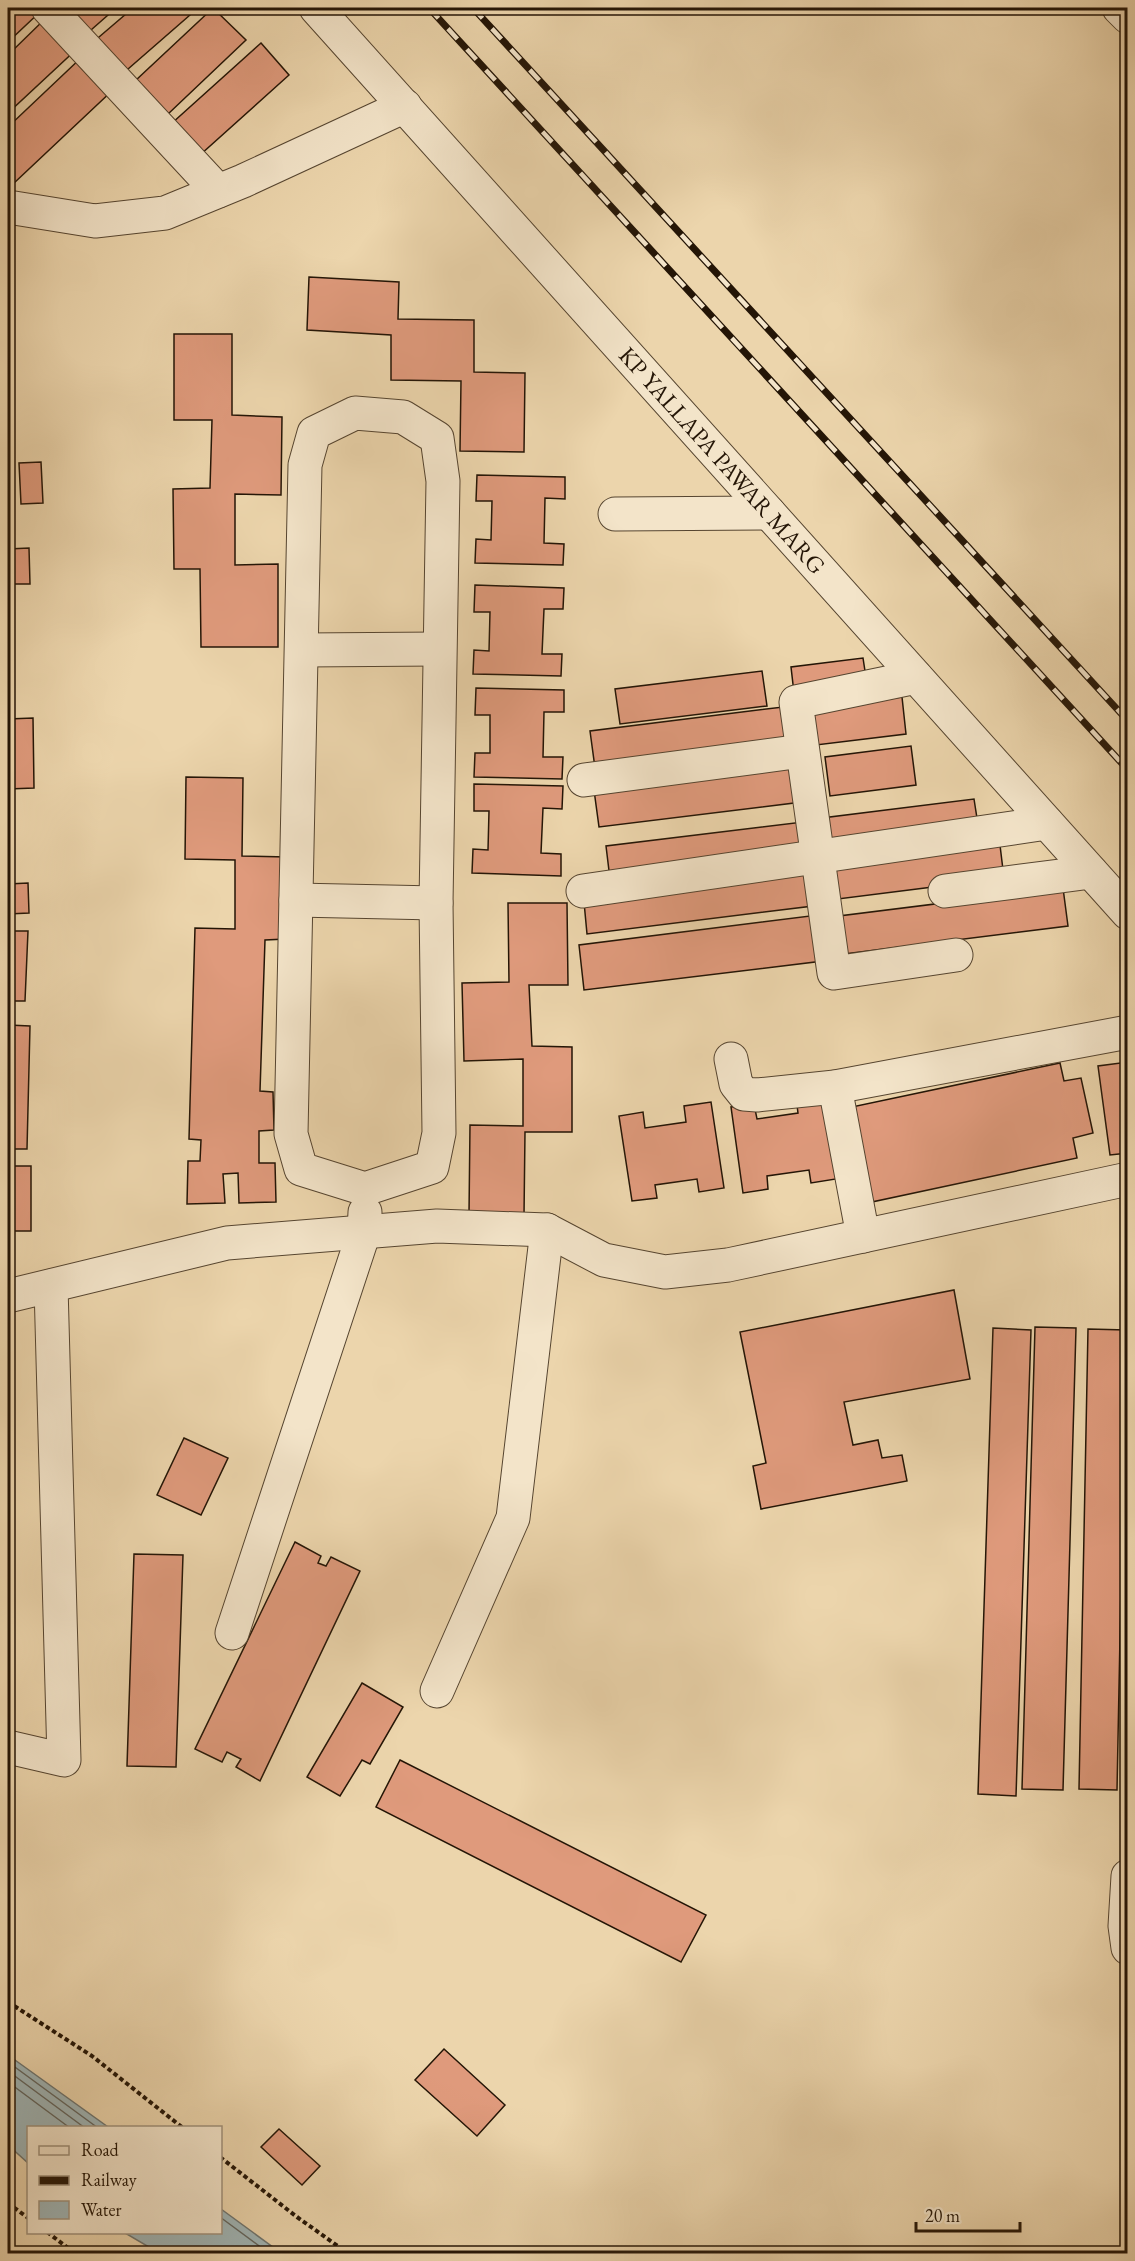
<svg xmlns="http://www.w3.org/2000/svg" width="1135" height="2261" font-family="'EB Garamond',serif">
<rect width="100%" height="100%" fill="#ecd5ac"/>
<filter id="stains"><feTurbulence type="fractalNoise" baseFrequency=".00333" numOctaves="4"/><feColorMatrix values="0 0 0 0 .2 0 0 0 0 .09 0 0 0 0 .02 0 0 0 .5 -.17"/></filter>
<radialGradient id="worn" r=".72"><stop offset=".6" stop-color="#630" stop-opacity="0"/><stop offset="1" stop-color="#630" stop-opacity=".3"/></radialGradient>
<g fill="#9fb5b6" stroke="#6e7570" stroke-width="1.5">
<polygon points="8,2055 108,2127 28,2128 28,2163 8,2145"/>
<polygon points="221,2209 281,2253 159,2253 125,2233 220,2232"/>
</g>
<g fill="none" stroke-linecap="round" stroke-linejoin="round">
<g stroke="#62655e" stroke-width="1.5">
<polyline points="8,2062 98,2128"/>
<polyline points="8,2071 85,2128"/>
<polyline points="8,2082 70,2128"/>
<polyline points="220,2217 270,2254"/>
</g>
</g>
<g fill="#df9a7c" stroke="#241506" stroke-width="1.5">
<polygon points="8,8 40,8 42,10 8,42"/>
<polygon points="57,8 116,8 83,37"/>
<polygon points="133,8 198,8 120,76 92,43"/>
<polygon points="213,8 246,40 167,115 135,81"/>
<polygon points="50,14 80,46 8,113 8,55"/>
<polygon points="261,43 289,75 200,155 171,124"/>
<polygon points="84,55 115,88 13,184 8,179 8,127"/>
<polygon points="309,277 399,282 398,319 474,320 474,372 525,373 524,452 460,451 461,381 391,380 391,335 307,330"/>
<polygon points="174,334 232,334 232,415 282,417 281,495 235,494 235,565 278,564 278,647 201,647 200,569 174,569 173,489 210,488 212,420 174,420"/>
<polygon points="41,462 43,503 21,504 19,463"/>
<polygon points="477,475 565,477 565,499 545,498 544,543 564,544 563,565 475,563 476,539 491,540 492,501 476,501"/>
<polygon points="29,548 30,584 8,584 8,549"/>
<polygon points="475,585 564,588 563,609 544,609 542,654 562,654 561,676 473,674 474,650 489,651 490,612 474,612"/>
<polygon points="863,658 867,684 794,693 791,667"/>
<polygon points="762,671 767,706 620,724 615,689"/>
<polygon points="476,688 564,690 564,712 544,712 543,757 563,757 562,779 474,777 475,753 490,753 490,715 475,715"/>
<polygon points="902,697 906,734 816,745 812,708"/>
<polygon points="783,707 788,743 595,768 590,731"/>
<polygon points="33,718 34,788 8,789 8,719"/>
<polygon points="911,746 916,785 830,796 825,757"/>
<polygon points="797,765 802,802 599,827 594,790"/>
<polygon points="186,777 243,778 242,856 287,857 286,939 265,940 260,1091 273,1092 274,1130 259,1131 259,1163 275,1163 276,1202 239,1203 238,1173 223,1174 225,1203 187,1204 188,1161 200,1161 201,1140 189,1139 195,928 235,929 235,860 185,859"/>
<polygon points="474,784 563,786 562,809 543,808 541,853 561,854 561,876 472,873 473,849 488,850 489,811 474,811"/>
<polygon points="974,799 979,831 826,849 822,818"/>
<polygon points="803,822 807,855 610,879 606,846"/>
<polygon points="999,837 1004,878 830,900 825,858"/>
<polygon points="809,874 813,906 587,934 584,902"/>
<polygon points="28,883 29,913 8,914 8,884"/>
<polygon points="1063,888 1068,926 836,955 831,917"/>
<polygon points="508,903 567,903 568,985 529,985 532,1046 572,1047 572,1132 525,1132 524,1216 469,1215 470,1125 523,1126 523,1059 464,1061 462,983 509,982"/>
<polygon points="818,915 823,961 584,990 579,945"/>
<polygon points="8,931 28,931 25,1001 8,1001"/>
<polygon points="8,1025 30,1026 27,1149 8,1149"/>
<polygon points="1128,1062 1128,1153 1110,1155 1098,1066"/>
<polygon points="1060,1063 1064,1081 1081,1078 1093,1133 1073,1138 1077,1158 867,1203 847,1108"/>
<polygon points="822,1093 836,1179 811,1183 809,1170 767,1176 768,1189 743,1193 731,1107 754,1104 757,1119 798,1113 796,1097"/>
<polygon points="711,1102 724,1188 699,1192 697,1179 655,1185 657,1198 632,1201 619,1116 643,1112 645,1128 686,1122 684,1106"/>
<rect x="8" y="1166" width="23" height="65"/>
<polygon points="954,1290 970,1379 844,1402 853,1445 878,1440 882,1458 902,1455 907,1481 761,1509 753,1466 766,1463 740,1332"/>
<polygon points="1035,1327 1076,1328 1063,1790 1022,1789"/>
<polygon points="993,1328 1031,1330 1016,1796 978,1794"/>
<polygon points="1088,1329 1126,1330 1117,1790 1079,1789"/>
<polygon points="184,1438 228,1458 201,1515 157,1495"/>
<polygon points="295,1542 321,1556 318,1563 326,1566 331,1557 360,1571 260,1781 236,1767 241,1759 227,1752 222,1762 195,1749"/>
<polygon points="134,1554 183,1555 176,1767 127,1766"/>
<polygon points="362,1683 403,1707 370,1764 362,1760 340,1796 307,1777"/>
<polygon points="400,1760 706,1915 681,1962 376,1807"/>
<polygon points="444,2049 505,2105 477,2136 415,2080"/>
<polygon points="279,2129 320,2166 302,2185 261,2147"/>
</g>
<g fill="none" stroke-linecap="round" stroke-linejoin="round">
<g stroke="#564530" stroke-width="35">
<g id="minor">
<polyline points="48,8 218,191"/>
<path id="s1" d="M316 8 1128 913"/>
<polyline points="1119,8 1128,17"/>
<polyline points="8,207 95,221 165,213 243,181 405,106"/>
<polygon points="355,413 403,417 437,438 443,481 436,903 439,1133 432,1167 365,1189 301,1169 291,1134 305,465 314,433"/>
<polyline points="615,514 769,513"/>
<polyline points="303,650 439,649"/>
<polyline points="916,677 796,702 834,973 956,955"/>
<polyline points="584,780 802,751"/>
<polyline points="583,891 1047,823"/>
<polyline points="945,891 1091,872"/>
<polyline points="296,900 436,903"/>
<polyline points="731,1059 736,1084 744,1094 757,1095 835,1087 1128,1032"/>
<polyline points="835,1087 863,1236"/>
<polyline points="8,1296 227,1243 437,1226 547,1230 604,1260 665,1272 728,1265 1128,1179"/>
<polyline points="232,1633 364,1232 365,1212"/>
<polyline points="437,1691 513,1518 547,1230"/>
<polyline points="8,1747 64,1760 51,1286"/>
<polyline points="1128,1876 1125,1926 1128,1948"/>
</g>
</g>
<g stroke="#241506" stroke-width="4" stroke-dasharray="4.5 3" stroke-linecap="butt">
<polyline points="8,2002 92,2056 183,2128"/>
<polyline points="220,2157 297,2217 349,2254"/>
<polyline points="8,2203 28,2218"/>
<polyline points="47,2232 76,2254"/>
</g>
<use href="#minor" stroke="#f3e4c9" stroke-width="33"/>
<g stroke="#241506" stroke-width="7">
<g id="rail">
<polyline points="429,8 1128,770"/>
<polyline points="473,8 1128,721"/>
</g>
</g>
<use href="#rail" stroke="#f3e4c9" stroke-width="4.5" stroke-dasharray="14" stroke-linecap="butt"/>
</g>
<g text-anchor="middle" stroke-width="5" stroke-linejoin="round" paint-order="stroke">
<g font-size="24" fill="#241506" stroke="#f3e4c9">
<text dy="8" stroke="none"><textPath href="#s1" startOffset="608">KP YALLAPA PAWAR MARG</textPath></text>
</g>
</g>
<rect width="1135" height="2261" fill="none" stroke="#ecd5ac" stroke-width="30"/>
<rect x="9" y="9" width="1117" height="2243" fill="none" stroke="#241506" stroke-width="3"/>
<rect x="15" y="15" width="1105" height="2231" fill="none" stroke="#241506" stroke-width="1.5"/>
<rect x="27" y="2126" width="195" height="108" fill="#f3e4c9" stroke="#a0917b" stroke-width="1.5"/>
<rect x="39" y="2146" width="30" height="9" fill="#f3e4c9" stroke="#a0917b" stroke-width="1.5"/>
<text x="81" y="2156" font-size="18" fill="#241506">Road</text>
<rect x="39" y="2176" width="30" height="9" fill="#241506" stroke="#a0917b" stroke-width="1.5"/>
<text x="81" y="2186" font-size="18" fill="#241506">Railway</text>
<rect x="39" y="2201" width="30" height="18" fill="#9fb5b6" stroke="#a0917b" stroke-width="1.5"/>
<text x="81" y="2216" font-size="18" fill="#241506">Water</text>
<path d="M916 2222v9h104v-9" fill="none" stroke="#241506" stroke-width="3"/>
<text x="925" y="2222" font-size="18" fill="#241506" stroke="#f3e4c9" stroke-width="4.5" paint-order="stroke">20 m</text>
<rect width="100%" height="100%" filter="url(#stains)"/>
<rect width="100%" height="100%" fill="url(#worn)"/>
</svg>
